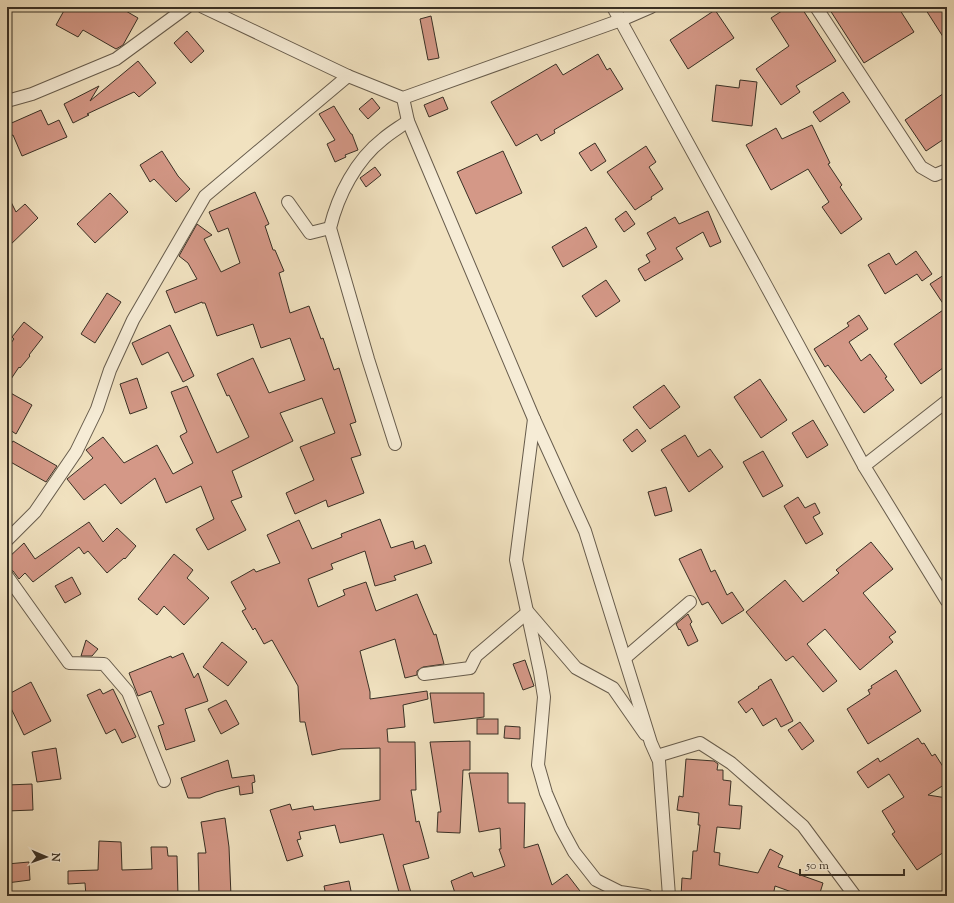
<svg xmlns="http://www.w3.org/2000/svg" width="954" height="903" font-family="'Sorts Mill Goudy',serif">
<rect width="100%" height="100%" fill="#f1e2c0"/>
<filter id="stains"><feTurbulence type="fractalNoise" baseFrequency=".005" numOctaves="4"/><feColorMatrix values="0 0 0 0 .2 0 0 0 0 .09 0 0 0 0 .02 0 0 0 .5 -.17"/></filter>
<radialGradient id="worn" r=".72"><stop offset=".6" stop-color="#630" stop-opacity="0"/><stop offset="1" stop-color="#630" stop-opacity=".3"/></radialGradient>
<g fill="#d49887" stroke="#393025">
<polygon points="66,7 119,7 138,18 123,45 116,49 83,30 78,37 56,25"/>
<polygon points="788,7 801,7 836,61 796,86 800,92 781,105 756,69 789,46 771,18"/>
<polygon points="828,7 898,7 914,32 864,63"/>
<polygon points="924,7 947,7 947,43"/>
<polygon points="715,10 734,38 688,69 670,40"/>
<polygon points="431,16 439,58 428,60 420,19"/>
<polygon points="187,31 204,51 191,63 174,43"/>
<polygon points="598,54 607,70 610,68 623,89 554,130 555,133 541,141 537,134 516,146 491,102 556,64 563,75"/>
<polygon points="138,61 156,83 139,97 134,92 87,114 89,115 73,123 64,104 99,86 90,101"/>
<polygon points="740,80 757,82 752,126 712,121 716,85 739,88"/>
<polygon points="947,91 947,137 926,151 905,120"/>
<polygon points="843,92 850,102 820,122 813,112"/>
<polygon points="443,97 448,109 429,117 424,105"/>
<polygon points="372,98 380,108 368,119 359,109"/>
<polygon points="334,106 351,134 352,134 358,150 345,155 346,157 335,162 327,144 335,140 319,114"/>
<polygon points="41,110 48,125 59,120 67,137 22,156 13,135 10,136 7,130 7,125"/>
<polygon points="812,125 830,163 828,164 842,185 840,187 862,219 841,234 822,207 829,202 808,169 771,190 746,145 776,128 782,139"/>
<polygon points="595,143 606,161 591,171 579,153"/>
<polygon points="646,146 656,162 649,167 663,189 651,197 652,199 635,210 607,172"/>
<polygon points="162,151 178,176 190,189 176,202 154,179 150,182 140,165"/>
<polygon points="503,151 522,193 476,214 457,172"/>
<polygon points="375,167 381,175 366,187 360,178"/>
<polygon points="255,192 269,224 265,226 273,250 275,250 284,271 279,273 290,313 309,306 321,339 323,338 334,370 339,368 356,422 350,424 361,455 351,458 364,493 328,507 326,500 295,514 286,493 314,480 300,447 335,433 322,398 280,413 293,441 232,471 242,497 231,501 246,530 208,550 196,529 214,519 201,486 166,503 155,478 121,504 105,484 84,500 67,479 93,458 86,450 103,437 124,463 157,445 173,474 193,463 180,436 187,432 171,392 187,386 217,453 249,437 229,395 227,396 217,374 253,358 269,393 305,380 290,338 261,348 253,324 217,336 205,303 202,303 202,302 175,313 166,291 197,279 188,263 179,256 197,224 212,235 204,239 221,272 240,263 228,228 218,232 209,212"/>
<polygon points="110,193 128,212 95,243 77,224"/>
<polygon points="7,194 16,212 25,204 38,218 7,248"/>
<polygon points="626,211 635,224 624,232 615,219"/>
<polygon points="708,211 721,242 710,247 703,232 676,248 683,259 645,281 638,269 650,262 646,255 656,249 647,233 675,217 679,224"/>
<polygon points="586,227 597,247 563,267 552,247"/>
<polygon points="916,251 932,274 922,281 917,274 885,294 868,265 889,253 896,265"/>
<polygon points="947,273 947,365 921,384 894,344 946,308 930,284"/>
<polygon points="606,280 620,301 596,317 582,296"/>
<polygon points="107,293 121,302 95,343 81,334"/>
<polygon points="859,315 868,329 849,342 861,361 870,354 887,377 885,378 894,390 864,413 828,365 825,367 814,349 849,326 847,323"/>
<polygon points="24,322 43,337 29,355 30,356 20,368 19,367 7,385 7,348 14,339 12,337"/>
<polygon points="170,325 194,376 183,382 168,352 142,365 132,343"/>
<polygon points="137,378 147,408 130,414 120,384"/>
<polygon points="760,379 787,420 761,438 734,397"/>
<polygon points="664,385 680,407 650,429 633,407"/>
<polygon points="7,391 32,405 16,434 7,428"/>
<polygon points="813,420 828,445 807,458 792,433"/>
<polygon points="637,429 646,441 632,452 623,440"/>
<polygon points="685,435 698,457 710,449 723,467 689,492 661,450"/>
<polygon points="13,441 57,466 46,482 7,460 7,450"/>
<polygon points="763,451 783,486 763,497 743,462"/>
<polygon points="666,487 672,511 655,516 648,492"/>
<polygon points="798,497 805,508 815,503 820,513 813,517 823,534 806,544 784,506"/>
<polygon points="380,519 391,548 413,541 415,549 425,545 432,563 394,576 396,580 375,586 365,551 331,564 333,569 308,579 318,607 345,595 343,590 366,582 376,611 417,594 434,635 436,634 444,664 423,667 417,671 417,675 405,678 395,639 360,651 370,692 370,699 427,691 428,699 403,705 405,727 387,729 388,742 415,742 416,790 411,790 416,822 419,821 429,858 403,865 412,896 400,896 383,834 340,843 335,825 299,832 301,839 297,840 303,856 287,861 270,810 290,804 292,810 313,806 314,810 380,800 380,748 341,749 312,755 305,722 300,722 298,686 272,640 264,644 255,628 253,630 242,611 246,609 231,582 254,569 256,572 280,563 267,535 299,520 312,549 342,537 341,534"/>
<polygon points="89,522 103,542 117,528 136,546 125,559 124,558 107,573 88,551 84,554 79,547 33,582 25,573 19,579 13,571 7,569 7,559 24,543 35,559"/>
<polygon points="871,542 893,569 863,593 896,632 889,637 893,642 860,670 825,629 807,644 837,681 823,692 793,656 786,661 746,612 785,580 803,602 839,573 836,570"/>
<polygon points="701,549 711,572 715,570 727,595 732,592 744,610 722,624 708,602 702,605 679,559"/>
<polygon points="174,554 193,570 187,578 209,598 184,625 164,606 157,615 138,599"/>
<polygon points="72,577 81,594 65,603 55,586"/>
<polygon points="688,614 692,622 690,624 698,641 688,646 680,629 679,630 676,624"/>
<polygon points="86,640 98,649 92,656 81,656"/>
<polygon points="222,642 247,662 228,686 203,667"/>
<polygon points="183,653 194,678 198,673 208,701 185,709 195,741 166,750 158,726 164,724 151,691 138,696 129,673 171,656 172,658"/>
<polygon points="525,660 534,686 523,690 513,664"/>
<polygon points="896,670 921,711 868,744 847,709 870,694 868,690 872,688 871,686"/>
<polygon points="771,679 793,721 781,727 776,718 763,726 752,708 746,713 738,702 759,688 758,687"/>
<polygon points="31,682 51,721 24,735 7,700 7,695"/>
<polygon points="100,689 103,694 113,689 136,737 122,743 115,729 106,734 87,695"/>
<polygon points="430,693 484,693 484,717 434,723"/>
<polygon points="226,700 239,724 221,734 208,709"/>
<rect x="477" y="719" width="21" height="15"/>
<polygon points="800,722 814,741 802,750 788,730"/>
<polygon points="505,726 520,727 520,739 504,738"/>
<polygon points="918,738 922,744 924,743 932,756 935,754 947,773 947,783 928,795 947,798 947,850 917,870 892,834 895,832 882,811 904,797 889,774 868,788 857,772 878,758 880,762"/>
<polygon points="470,741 470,770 463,770 460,833 437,832 438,812 441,812 430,742"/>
<polygon points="56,748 61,779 37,782 32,752"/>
<polygon points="686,759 714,761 718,764 717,770 723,770 723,780 731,781 729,805 742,806 740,829 717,827 714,852 720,853 719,865 758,873 770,849 783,856 778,867 823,883 819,896 803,896 775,886 773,896 743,896 728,893 728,895 710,894 710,896 681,896 682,878 691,879 693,851 697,851 700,825 698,825 699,813 677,810 679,796 683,797"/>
<polygon points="228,760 232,778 254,775 255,782 252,783 253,793 240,795 239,786 216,792 200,798 188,798 181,778"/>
<polygon points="469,773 508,773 508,803 525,803 524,848 538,844 552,885 567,874 580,891 574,896 488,896 487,892 478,896 456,896 451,881 472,872 474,877 505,866 499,849 501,849 500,828 479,832"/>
<polygon points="32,784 33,810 7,811 7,785"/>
<polygon points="225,818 229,847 231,896 199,896 198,853 206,853 201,822"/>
<polygon points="99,841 121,842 122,870 152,869 151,847 167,847 168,856 177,856 178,896 86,896 85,883 68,884 68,871 98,870"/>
<polygon points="29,862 30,880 7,883 7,864"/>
<polygon points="349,881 352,896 326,896 324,886"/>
</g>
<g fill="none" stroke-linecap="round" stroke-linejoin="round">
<g stroke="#675c4c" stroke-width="14">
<g id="minor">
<polyline points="203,7 348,76 403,98 621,20 651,7"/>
<polyline points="613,7 763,280 864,466 947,601"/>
<polyline points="816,7 921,167 935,175 947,170"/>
<polyline points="403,98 408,121 534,419 585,531 651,743 659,761 669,896"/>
<polyline points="7,101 32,94 116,59 187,7"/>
<polyline points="288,202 310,233 330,228"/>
<polyline points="534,419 516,560 540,672 544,697 538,765 546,793 561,828 574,852 596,880 620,892 647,896"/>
<path d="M395 444 368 359 330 228C338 195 356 160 383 139 391 132 400 127 408 121"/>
<polyline points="864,466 947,401"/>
<polyline points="7,540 35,512 76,452 97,409 110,370 133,320 205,196 348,76"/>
<polyline points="7,576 69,663 104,664 128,692 164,781"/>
<polyline points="625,658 690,602"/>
<polyline points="424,674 470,668 476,656 528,612 576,668 613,688 645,734"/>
<polyline points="657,756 700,743 731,763 803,826 855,896"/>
</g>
</g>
<use href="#minor" stroke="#f6ecd6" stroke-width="12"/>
</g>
<rect width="954" height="903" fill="none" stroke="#f1e2c0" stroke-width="24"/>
<rect x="8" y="8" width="938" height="887" fill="none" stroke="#393025" stroke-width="2"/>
<rect x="12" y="12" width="930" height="879" fill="none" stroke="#393025"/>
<g transform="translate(46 857) rotate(92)" stroke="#f6ecd6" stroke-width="3" paint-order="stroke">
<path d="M0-3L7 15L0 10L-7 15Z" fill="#393025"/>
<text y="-6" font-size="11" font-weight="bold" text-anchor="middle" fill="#393025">N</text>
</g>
<path d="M800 869v6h104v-6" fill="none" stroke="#393025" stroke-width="2"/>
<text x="806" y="869" font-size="12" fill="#393025" stroke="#f6ecd6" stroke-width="3" paint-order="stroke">50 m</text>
<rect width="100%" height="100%" filter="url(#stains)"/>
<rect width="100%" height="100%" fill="url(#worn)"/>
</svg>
